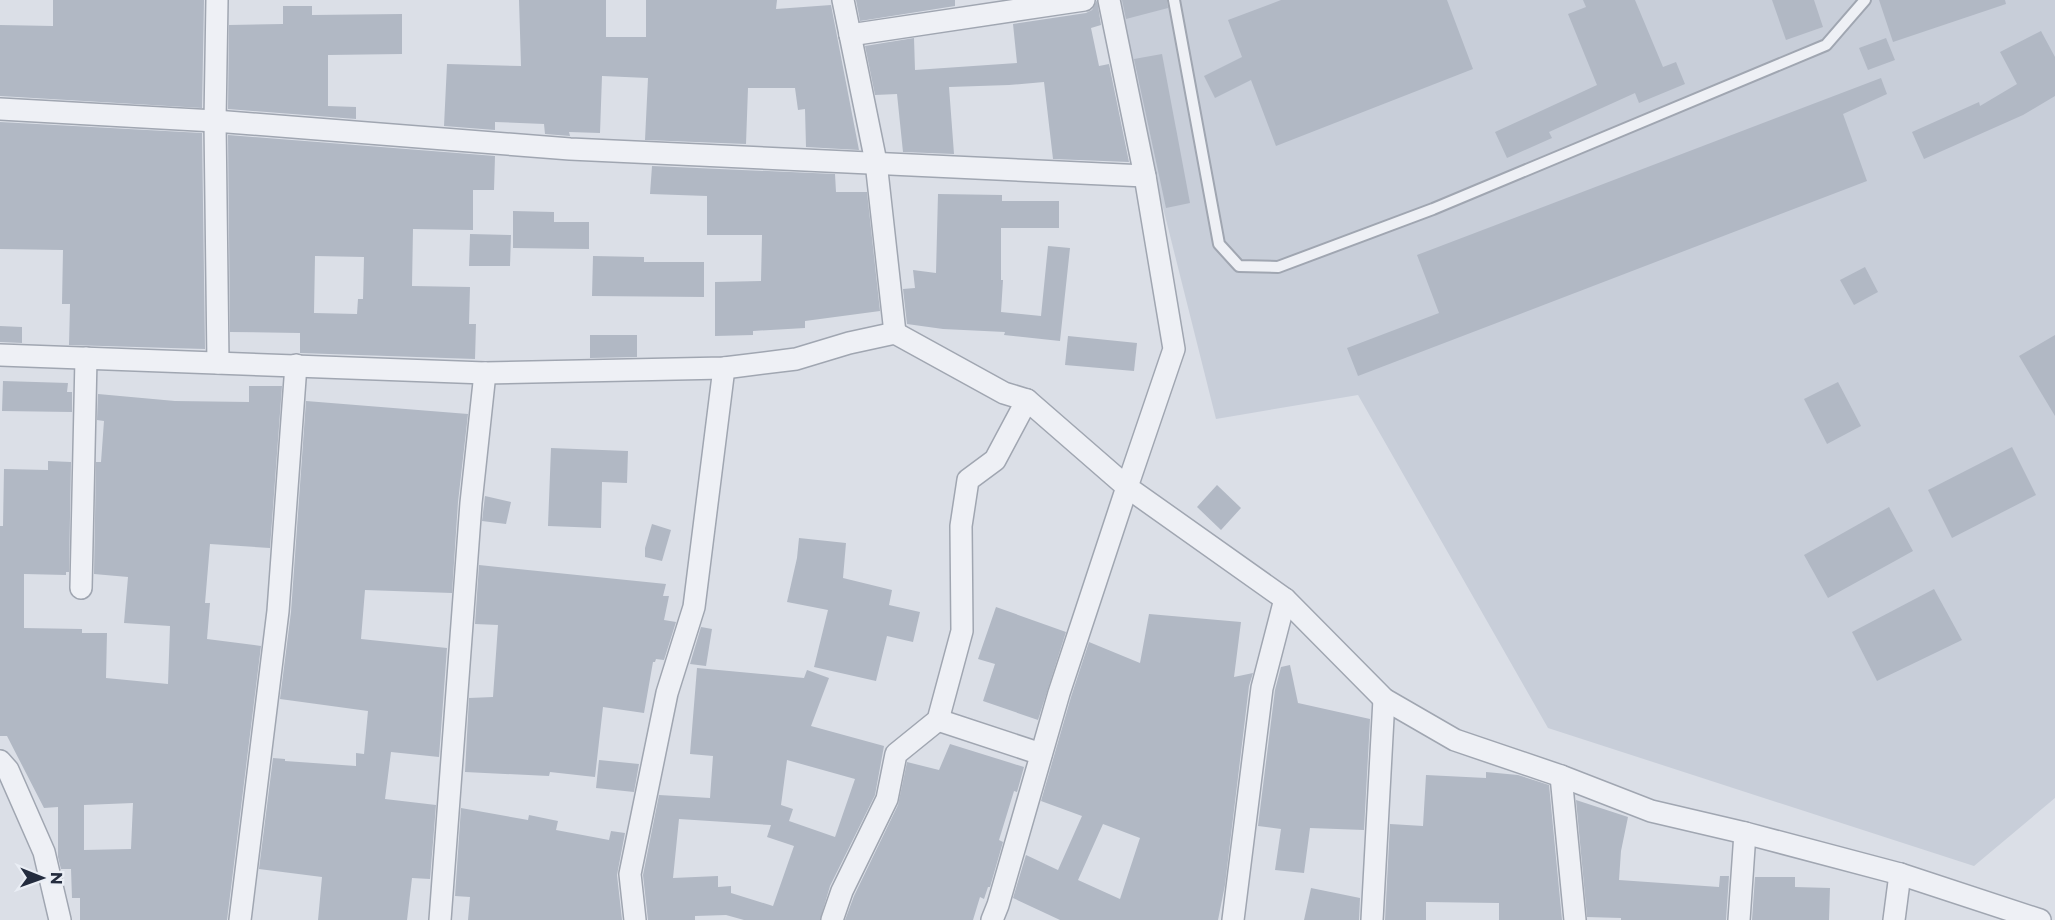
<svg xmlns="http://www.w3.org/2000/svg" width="2055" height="920" font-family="Montserrat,sans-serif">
<rect width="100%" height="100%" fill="#dbdfe7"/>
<polygon fill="#c8ced9" points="1111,0 2055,0 2055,798 1974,866 1548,728 1358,395 1216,419"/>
<g fill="#b1b8c4" fill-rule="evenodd">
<polygon points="53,0 204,0 202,108 0,96 0,25 53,26"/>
<polygon points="519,0 606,0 606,37 646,37 646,0 777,0 776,9 831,5 859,150 806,147 805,109 798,110 795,88 748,88 746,144 645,140 648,78 602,76 600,133 569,132 570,136 545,134 544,124 495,122 495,130 444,126 447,64 521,66"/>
<polygon points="856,0 955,0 955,6 860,21"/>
<polygon points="1097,0 1101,25 1091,28 1099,66 1109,64 1129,162 1053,159 1044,82 1009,85 949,87 954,154 903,152 897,94 875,95 865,46 914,38 915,70 1017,63 1013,24 1086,13 1092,10"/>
<polygon points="1122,0 1167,0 1168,8 1126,19"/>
<polygon points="1281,0 1447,0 1473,69 1276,146 1251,80 1215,98 1204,76 1242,57 1228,20"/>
<polygon points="1583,0 1635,0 1663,67 1676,62 1685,84 1639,103 1635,93 1549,132 1552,138 1507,158 1495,132 1597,85 1568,14 1586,7"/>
<polygon points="1772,0 1814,0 1823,27 1786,40"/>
<polygon points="1879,0 2005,0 2006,4 1893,42"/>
<polygon points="283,6 312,6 312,15 402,14 402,54 328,55 328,106 356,107 356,119 228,109 229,25 283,24"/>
<polygon points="2041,31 2055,57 2055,96 2023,115 1924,159 1912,132 1979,102 1980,106 2017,84 2000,52"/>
<polygon points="1886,38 1895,60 1868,70 1859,48"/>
<polygon points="1162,54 1190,203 1166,208 1134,59"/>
<polygon points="1881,78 1887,94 1843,114 1867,181 1358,376 1347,348 1439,313 1417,255"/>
<polygon points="0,122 202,133 205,349 69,345 70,304 62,304 63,250 0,249"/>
<path d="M228 135 495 156 494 190H473V230L413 229 412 286 470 287 469 324H476L475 359 300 353V333L230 332ZM315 256 364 257 363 299H358L357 314 314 313Z"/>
<polygon points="652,166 835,174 836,192 867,192 880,311 805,321 805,328 753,331 753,335 715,336 715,282 761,281 762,235 707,235 707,196 650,194"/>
<polygon points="938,194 1002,195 1002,201 1059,201 1059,228 1001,228 1001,280 1003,280 1001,312 1041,316 1048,246 1070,248 1060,341 1004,335 1005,332 943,329 907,324 903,289 915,288 913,270 936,273"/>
<polygon points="513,211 554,212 554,222 589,222 589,249 513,248"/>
<polygon points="470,234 511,235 510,266 469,266"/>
<polygon points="593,256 644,257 644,262 704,262 704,297 592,296"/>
<polygon points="1865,267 1878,292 1854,305 1840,280"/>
<polygon points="0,326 22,327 22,343 0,342"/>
<polygon points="590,335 637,335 637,357 590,358"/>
<polygon points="2055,335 2055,416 2019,356"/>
<polygon points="1068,336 1137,343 1134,371 1065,365"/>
<polygon points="3,381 68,383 67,392 72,392 72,412 2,411"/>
<polygon points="1838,382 1861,426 1827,444 1804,399"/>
<path d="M249 386H282L270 548 210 544 205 603H210L207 639 261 646 227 920H80V898H72L71 869H61L58 857V807L44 808 7 736H0V526H3L4 469 48 470V461L71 462 69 572H66V575L24 574V628L82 629V633H107L106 678 168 684 170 626 124 623 128 577 94 574 96 462H101L104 421 97 420 98 394 175 401 249 402ZM133 803 131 849 84 850V805Z"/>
<polygon points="306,401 468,414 458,502 452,593 365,590 361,639 447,648 439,757 391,752 385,799 436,805 430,879 412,878 407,920 318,920 322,877 259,869 273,758 285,759 285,761 356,766 356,753 364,754 368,711 280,699 291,612"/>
<polygon points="2012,447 2036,495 1952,538 1928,490"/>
<polygon points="551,448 628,451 627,483 602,482 601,528 548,526"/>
<polygon points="1217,485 1241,508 1221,530 1197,507"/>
<polygon points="485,496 511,502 506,524 482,521"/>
<polygon points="1889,507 1913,551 1828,598 1804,555"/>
<polygon points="652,524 671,530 662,561 645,557 645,548"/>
<polygon points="799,538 846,543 843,578 892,590 889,605 920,612 913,642 887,636 876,681 814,667 828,610 787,602 797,558"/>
<polygon points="479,565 666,584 663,596 669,596 664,620 676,622 664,660 656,659 655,662 653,662 644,713 603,707 595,777 550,772 549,776 465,772 469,698 493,697 498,625 475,624"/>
<polygon points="1934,589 1962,640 1877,681 1852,632"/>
<polygon points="996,607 1066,632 1038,720 983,701 995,664 978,659"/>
<path d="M1149 614 1241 622 1234 677 1253 673 1249 686 1225 885 1218 920H1060L1013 898 1026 855 1058 870 1082 816 1041 801 1071 697 1089 642 1140 663ZM1103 824 1140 838 1120 899 1078 880Z"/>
<polygon points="701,627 712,629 706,666 690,664"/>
<polygon points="1290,665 1298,703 1370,719 1364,830 1310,828 1304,873 1275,870 1281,829 1258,826 1275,690 1281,667"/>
<path d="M697 668 804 678 807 670 829 678 811 726 884 746 875 795 830 886 820 920H744L726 915 695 916V920H648L643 875 659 795 710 798 713 756 690 754ZM787 760 855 779 835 837 789 821 793 809 781 805ZM679 819 771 825 767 837 794 846 773 906 731 893V886L718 887V876L673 878Z"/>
<polygon points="950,744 1024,767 1017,792 1014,791 999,840 1003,842 990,887 988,887 984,899 980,897 973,920 845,920 854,896 898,805 907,762 939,770"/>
<polygon points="599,760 639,764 634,792 596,788"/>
<polygon points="1486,772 1518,775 1549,785 1562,920 1499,920 1499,903 1426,902 1426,920 1385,920 1390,824 1423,826 1426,775 1486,778"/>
<polygon points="1576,800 1628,817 1621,851 1619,880 1719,887 1720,876 1729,876 1726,920 1621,920 1621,918 1587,917"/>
<polygon points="461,808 528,820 529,815 558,821 556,830 609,840 611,831 625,833 617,875 622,920 468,920 470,897 455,896"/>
<polygon points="1755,877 1795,877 1795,887 1830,888 1829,920 1752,920"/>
<polygon points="1311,888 1360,898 1359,920 1304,920"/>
</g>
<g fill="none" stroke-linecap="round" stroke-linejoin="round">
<g stroke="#a0a6b1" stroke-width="14">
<polyline id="lane" points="1174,0 1219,244 1239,266 1278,267 1433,209 1826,45 1865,0"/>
</g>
<g stroke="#a0a6b1" stroke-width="24">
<g id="street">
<polyline points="217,0 215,121 218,363"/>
<polyline points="843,0 876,162 895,333"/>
<polyline points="1109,0 1145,176 1174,349 1127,487 1285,599 1384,699 1455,740 1561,776 1651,811 1745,833 1900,874 2040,920"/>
<polyline points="850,35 1084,0"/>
<polyline points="0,109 215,121 570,149 1145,176"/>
<polyline points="0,355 485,373 724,368 796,359 849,343 895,333 1004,393 1027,400 1127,487 1059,693 998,905 992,920"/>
<polyline points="81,588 86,358"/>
<polyline points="938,720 1041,754"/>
<polyline points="0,761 8,770 44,852 60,920"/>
<polyline points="1561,776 1575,920"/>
<polyline points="240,920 278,611 296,365"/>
<polyline points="440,920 471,503 485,373"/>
<polyline points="635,920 630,874 667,693 694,607 724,368"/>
<polyline points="832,920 842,891 887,799 896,754 938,720 962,631 961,526 968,480 995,460 1027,400"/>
<polyline points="1233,920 1262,688 1285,599"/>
<polyline points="1372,920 1384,699"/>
<polyline points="1739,920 1745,833"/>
<polyline points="1894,920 1900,874"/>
</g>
</g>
<use href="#lane" stroke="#eef0f5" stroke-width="10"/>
<use href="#street" stroke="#eef0f5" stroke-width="21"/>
</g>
<g transform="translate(42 878) rotate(91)" stroke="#eaeef5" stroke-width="4.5" paint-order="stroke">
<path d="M0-4.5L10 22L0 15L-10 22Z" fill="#242c3e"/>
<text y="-9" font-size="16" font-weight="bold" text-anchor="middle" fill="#242c3e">N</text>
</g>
</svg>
